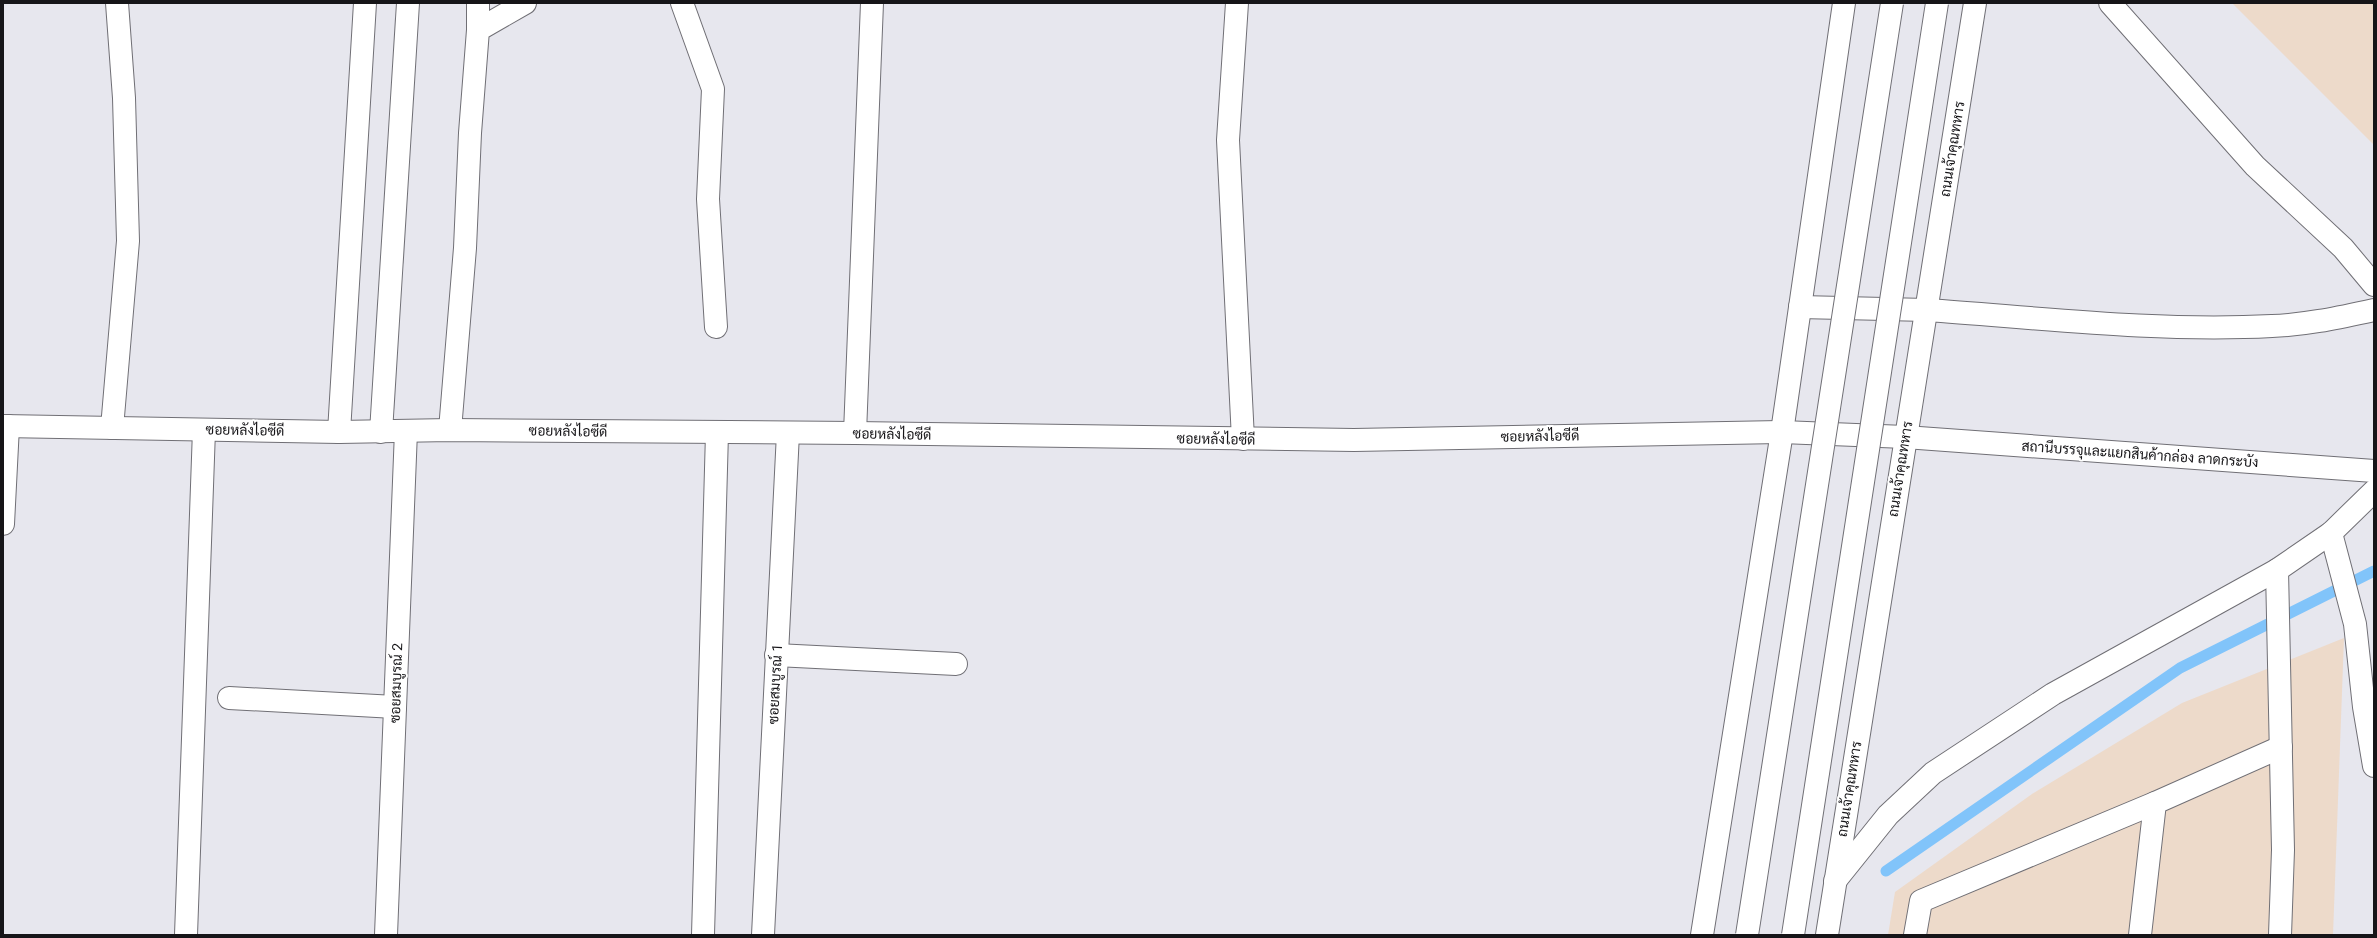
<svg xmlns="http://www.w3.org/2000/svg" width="2377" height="938" font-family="Roboto,Sarabun,sans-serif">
<rect width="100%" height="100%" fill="#e7e7ee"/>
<g fill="#eddaca">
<polygon points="2232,3 2374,3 2374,145"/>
<polygon points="2344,638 2333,935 1888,935 1895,892 2032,794 2182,703"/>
</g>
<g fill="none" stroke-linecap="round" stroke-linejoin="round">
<polyline stroke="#81c4fa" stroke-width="11" points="1886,871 2180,668 2374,571"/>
<g stroke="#706f75" stroke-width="24">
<g id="minor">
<polyline points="682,3 713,89 708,199 716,327"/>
<polyline points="1237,3 1228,140 1243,439"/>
<polyline points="2110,3 2255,166 2343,248 2374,285"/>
<polyline points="478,30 478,3"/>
<path d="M1927 310C2041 318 2157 332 2272 326 2306 325 2341 317 2374 310"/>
<polyline points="3,426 339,432 450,430 855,433 1354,440 1782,432"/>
<polyline points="112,428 128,241 124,98 117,3"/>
<polyline points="450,430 465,248 470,133 478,30 525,3"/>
<polyline points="339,432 365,3"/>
<polyline points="381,432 408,3"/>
<polyline points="855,433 872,3"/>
<polyline points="1905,437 2374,471"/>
<polyline points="3,524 8,426"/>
<polyline points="2331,533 2355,624 2364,707 2374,766"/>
<polyline points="2277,570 2283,850 2280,935"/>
<polyline points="776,655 956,664"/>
<polyline points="229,698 395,707"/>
<polyline points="1835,881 1888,815 1933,773 2053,694 2277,570 2331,533 2374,491"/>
<polyline points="186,935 204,430"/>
<polyline points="386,935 406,431"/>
<polyline points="703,935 717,433"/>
<polyline points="763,935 788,433"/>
<polyline points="1915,935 1921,901 2155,803"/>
<polyline points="2140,935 2155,803 2281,747"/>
</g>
</g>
<g stroke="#706f75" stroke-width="24">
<g id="major">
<polyline points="1800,307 1927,310"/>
<polyline points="1782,432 1905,437"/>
<polyline points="1702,935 1782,432 1844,3"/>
<polyline points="1827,935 1975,3"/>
</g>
</g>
<use href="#minor" stroke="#fff" stroke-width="22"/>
<use href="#major" stroke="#fff" stroke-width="22"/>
<g stroke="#706f75" stroke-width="24" stroke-linecap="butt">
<g id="major-bridge">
<polyline points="1747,935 1892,3"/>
<polyline points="1793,935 1937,3"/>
</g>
</g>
<use href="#major-bridge" stroke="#fff" stroke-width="22"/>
</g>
<g text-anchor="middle" stroke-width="4" stroke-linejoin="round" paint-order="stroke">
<g font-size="14" fill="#161518" stroke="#fff">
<text transform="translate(1952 149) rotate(-81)" y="5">ถนนเจ้าคุณทหาร</text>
<text transform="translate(245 430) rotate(1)" y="5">ซอยหลังไอซีดี</text>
<text transform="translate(568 431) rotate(1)" y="5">ซอยหลังไอซีดี</text>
<text transform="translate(892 434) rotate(1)" y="5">ซอยหลังไอซีดี</text>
<text transform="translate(1540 436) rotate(-1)" y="5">ซอยหลังไอซีดี</text>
<text transform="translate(1216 439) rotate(1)" y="5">ซอยหลังไอซีดี</text>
<text transform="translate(2140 454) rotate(4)" y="5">สถานีบรรจุและแยกสินค้ากล่อง ลาดกระบัง</text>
<text transform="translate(1900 469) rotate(-81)" y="5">ถนนเจ้าคุณทหาร</text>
<text transform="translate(396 683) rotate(-88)" y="5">ซอยสมบูรณ์ 2</text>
<text transform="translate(775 684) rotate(-87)" y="5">ซอยสมบูรณ์ 1</text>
<text transform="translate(1849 789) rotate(-81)" y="5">ถนนเจ้าคุณทหาร</text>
</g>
</g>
<rect width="2377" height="938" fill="none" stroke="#161518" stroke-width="8"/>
</svg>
